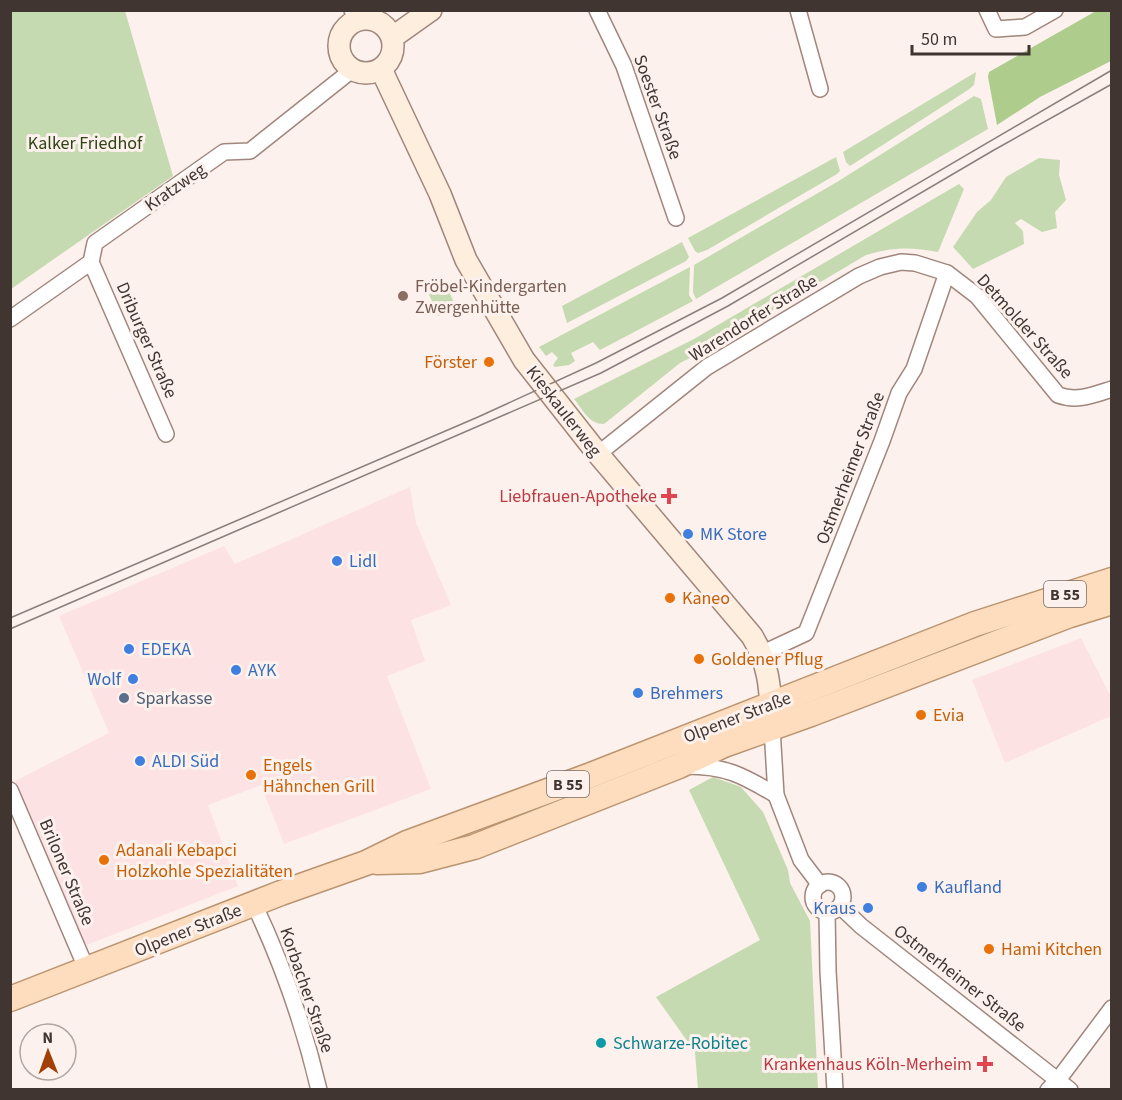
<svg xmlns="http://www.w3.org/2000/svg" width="1122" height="1100" font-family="'Source Sans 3',sans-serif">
<rect width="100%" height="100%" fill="#fcf1ec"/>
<g fill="#fde2e4">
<polygon points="410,487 416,523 451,605 411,620 425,661 387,676 431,789 284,844 261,785 208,805 238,886 84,946 15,781 109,733 59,616 224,546 235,564"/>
<polygon points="1081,638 1111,697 1111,716 1005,763 972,680"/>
</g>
<g fill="#c5dab0">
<polygon points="11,10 125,11 173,176 11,289"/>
<polygon points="976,72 974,85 968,90 850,166 846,162 843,152"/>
<polygon points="974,96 981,99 988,129 696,299 693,292 694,265 837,182"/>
<polygon points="836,157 840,171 837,174 707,250 698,253 695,251 688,238"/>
<polygon points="1039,158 1060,160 1059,175 1066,200 1055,212 1057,228 1042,232 1021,219 1015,223 1023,231 1024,244 973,269 953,247 977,212 991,200 1006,177"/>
<path d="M959 184 964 189 938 252C910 247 894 247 866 255L706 350 680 363 604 424C589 424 583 410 574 399L694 339Z"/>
<polygon points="682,242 689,257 686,261 567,323 562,306"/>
<polygon points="690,267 689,295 693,301 600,350 593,342 571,353 575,361 569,365 555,367 553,365 558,358 552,352 546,356 539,347"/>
<polygon points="447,286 456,308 438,316 429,294"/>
<polygon points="713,777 741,787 763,812 788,870 790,883 810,921 818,1089 698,1089 695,1052 656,997 760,940 689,790"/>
</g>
<polygon fill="#aecd8d" points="1096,11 1111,11 1111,61 1040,97 997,125 988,77 989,72"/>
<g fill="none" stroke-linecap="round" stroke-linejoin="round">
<g stroke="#a0867c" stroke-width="18">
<g id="street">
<polyline points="352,10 357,20"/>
<polyline points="597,10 624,66 676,218"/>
<polyline points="798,10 820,89"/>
<polyline points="987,10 996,29 1025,27 1055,10"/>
<polyline points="91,262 166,434"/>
<polyline points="10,319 91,262 95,243 224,152 250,151 352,70"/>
<path d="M598 454 707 367 859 276 880 267 901 262 915 263 947 273 977 296 1058 395C1077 402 1093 395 1112 389"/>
<polyline points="763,653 806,633 882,441 899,393 914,369 947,273"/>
<polyline points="772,728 776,795 801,860 820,885"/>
<path d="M686 766C726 766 742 775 776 795"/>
<polyline points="10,790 87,970"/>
<circle cx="828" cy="897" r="15"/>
<path d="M254 904C282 963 304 1026 319 1090"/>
<polyline points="840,906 861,926 1070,1090"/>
<polyline points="827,912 828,971 835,1090"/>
<polyline points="1048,1090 1058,1080 1112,1008"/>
</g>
</g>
<g stroke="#a0867c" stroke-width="24">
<g id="secondary">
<circle cx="366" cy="46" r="27"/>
<polyline points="393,37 431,10"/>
<path d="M381 69 440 194 466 260 524 360 598 454 752 636C769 664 770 688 772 720"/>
</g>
</g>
<g stroke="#ba9470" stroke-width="27">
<g id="primary">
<polyline points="377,862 420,861 474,847 679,766 724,745 811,714 1070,615 1112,602"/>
<polyline points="10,999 281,893 366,863 407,843 591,775 975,624 1112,580"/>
</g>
</g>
<use href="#street" stroke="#fff" stroke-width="15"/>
<use href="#secondary" stroke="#feeede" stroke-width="21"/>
<use href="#primary" stroke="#fdddbe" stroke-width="24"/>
<g stroke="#8a7f7a" stroke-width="1.5">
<polyline points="10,618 478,417 596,363 722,298 1112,70"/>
<polyline points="10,629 601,373 728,306 994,150 1112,84"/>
</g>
</g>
<circle fill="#8d6e63" stroke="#fcf1ec" stroke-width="2" cx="403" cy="296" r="6"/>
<g fill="#e8710a" stroke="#fcf1ec" stroke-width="2">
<circle cx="489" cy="362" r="6"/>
<circle cx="670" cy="598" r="6"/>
<circle cx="699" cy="659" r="6"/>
<circle cx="921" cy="715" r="6"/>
<circle cx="251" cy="775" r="6"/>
<circle cx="104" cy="860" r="6"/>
<circle cx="989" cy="949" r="6"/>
</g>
<g fill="#e0444e" stroke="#fcf1ec" stroke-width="2">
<path d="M666 487h6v6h6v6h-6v6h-6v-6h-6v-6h6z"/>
<path d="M982 1055h6v6h6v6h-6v6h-6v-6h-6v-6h6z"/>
</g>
<g fill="#3f7fe0" stroke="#fcf1ec" stroke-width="2">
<circle cx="688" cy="534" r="6"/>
<circle cx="337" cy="561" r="6"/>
<circle cx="129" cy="649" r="6"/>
<circle cx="236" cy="670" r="6"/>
<circle cx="133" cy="679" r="6"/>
<circle cx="638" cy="693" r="6"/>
<circle cx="140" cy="761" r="6"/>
<circle cx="922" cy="887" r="6"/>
<circle cx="868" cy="908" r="6"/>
</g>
<circle fill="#5c6f8a" stroke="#fcf1ec" stroke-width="2" cx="124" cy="698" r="6"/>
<circle fill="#0f9aa8" stroke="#fcf1ec" stroke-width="2" cx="601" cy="1043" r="6"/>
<g text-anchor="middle" stroke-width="6" stroke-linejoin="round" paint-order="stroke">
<g fill="#fcf1ec" stroke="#786d68" stroke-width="1.5">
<rect x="1044" y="581" width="42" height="26" rx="4.5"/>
<rect x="547" y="771" width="42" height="26" rx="4.5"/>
</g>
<g font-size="16" font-weight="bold" fill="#403530">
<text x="1065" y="600">B 55</text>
<text x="568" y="790">B 55</text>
</g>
<g font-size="18" fill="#403530" stroke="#fcf1ec">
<text transform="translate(658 107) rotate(70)" y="6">Soester Straße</text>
<text transform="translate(175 187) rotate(-35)" y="6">Kratzweg</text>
<text transform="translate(753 318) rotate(-32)" y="6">Warendorfer Straße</text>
<text transform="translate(1025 326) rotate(48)" y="6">Detmolder Straße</text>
<text transform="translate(147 340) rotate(66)" y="6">Driburger Straße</text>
<text transform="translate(564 411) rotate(52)" y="6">Kieskaulerweg</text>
<text transform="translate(850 468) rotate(-69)" y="6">Ostmerheimer Straße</text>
<text transform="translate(737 717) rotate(-21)" y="6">Olpener Straße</text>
<text transform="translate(67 872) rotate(67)" y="6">Briloner Straße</text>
<text transform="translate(188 930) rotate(-22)" y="6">Olpener Straße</text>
<text transform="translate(960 978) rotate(38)" y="6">Ostmerheimer Straße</text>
<text transform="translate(307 990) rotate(71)" y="6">Korbacher Straße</text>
</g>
<g font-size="18" fill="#304316" stroke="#fcf1ec">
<text x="85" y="149">Kalker Friedhof</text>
</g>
<g font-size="18" fill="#785e54" stroke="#fcf1ec" text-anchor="start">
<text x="415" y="292">Fröbel-Kindergarten<tspan x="415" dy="21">Zwergenhütte</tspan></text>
</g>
<g font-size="18" fill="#c56008" stroke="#fcf1ec" text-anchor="start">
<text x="477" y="368" text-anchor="end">Förster</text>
<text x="682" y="604">Kaneo</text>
<text x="711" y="665">Goldener Pflug</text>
<text x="933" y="721">Evia</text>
<text x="263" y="771">Engels<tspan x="263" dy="21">Hähnchen Grill</tspan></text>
<text x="116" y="856">Adanali Kebapci<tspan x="116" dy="21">Holzkohle Spezialitäten</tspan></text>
<text x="1001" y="955">Hami Kitchen</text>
</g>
<g font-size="18" fill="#be3a42" stroke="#fcf1ec" text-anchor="end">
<text x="657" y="502">Liebfrauen-Apotheke</text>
<text x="972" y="1070">Krankenhaus Köln-Merheim</text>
</g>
<g font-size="18" fill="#366cbe" stroke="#fcf1ec" text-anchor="start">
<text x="700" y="540">MK Store</text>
<text x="349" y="567">Lidl</text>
<text x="141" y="655">EDEKA</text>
<text x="248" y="676">AYK</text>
<text x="121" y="685" text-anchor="end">Wolf</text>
<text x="650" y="699">Brehmers</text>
<text x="152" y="767">ALDI Süd</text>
<text x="934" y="893">Kaufland</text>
<text x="856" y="914" text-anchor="end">Kraus</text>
</g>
<g font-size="18" fill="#4e5e75" stroke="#fcf1ec" text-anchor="start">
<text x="136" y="704">Sparkasse</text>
</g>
<g font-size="18" fill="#0d838f" stroke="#fcf1ec" text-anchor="start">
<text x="613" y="1049">Schwarze-Robitec</text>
</g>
</g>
<rect width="1122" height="1100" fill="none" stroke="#403530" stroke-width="24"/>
<g transform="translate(48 1052) rotate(359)"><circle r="28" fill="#fcf1ec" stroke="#b1a6a1" stroke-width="1.5"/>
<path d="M0-4.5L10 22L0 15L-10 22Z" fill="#a23f06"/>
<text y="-9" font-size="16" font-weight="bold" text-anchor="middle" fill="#403530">N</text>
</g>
<path d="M912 45v9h117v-9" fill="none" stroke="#403530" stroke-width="3"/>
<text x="921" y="45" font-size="18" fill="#403530" stroke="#fcf1ec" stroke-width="4.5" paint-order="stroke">50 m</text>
</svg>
